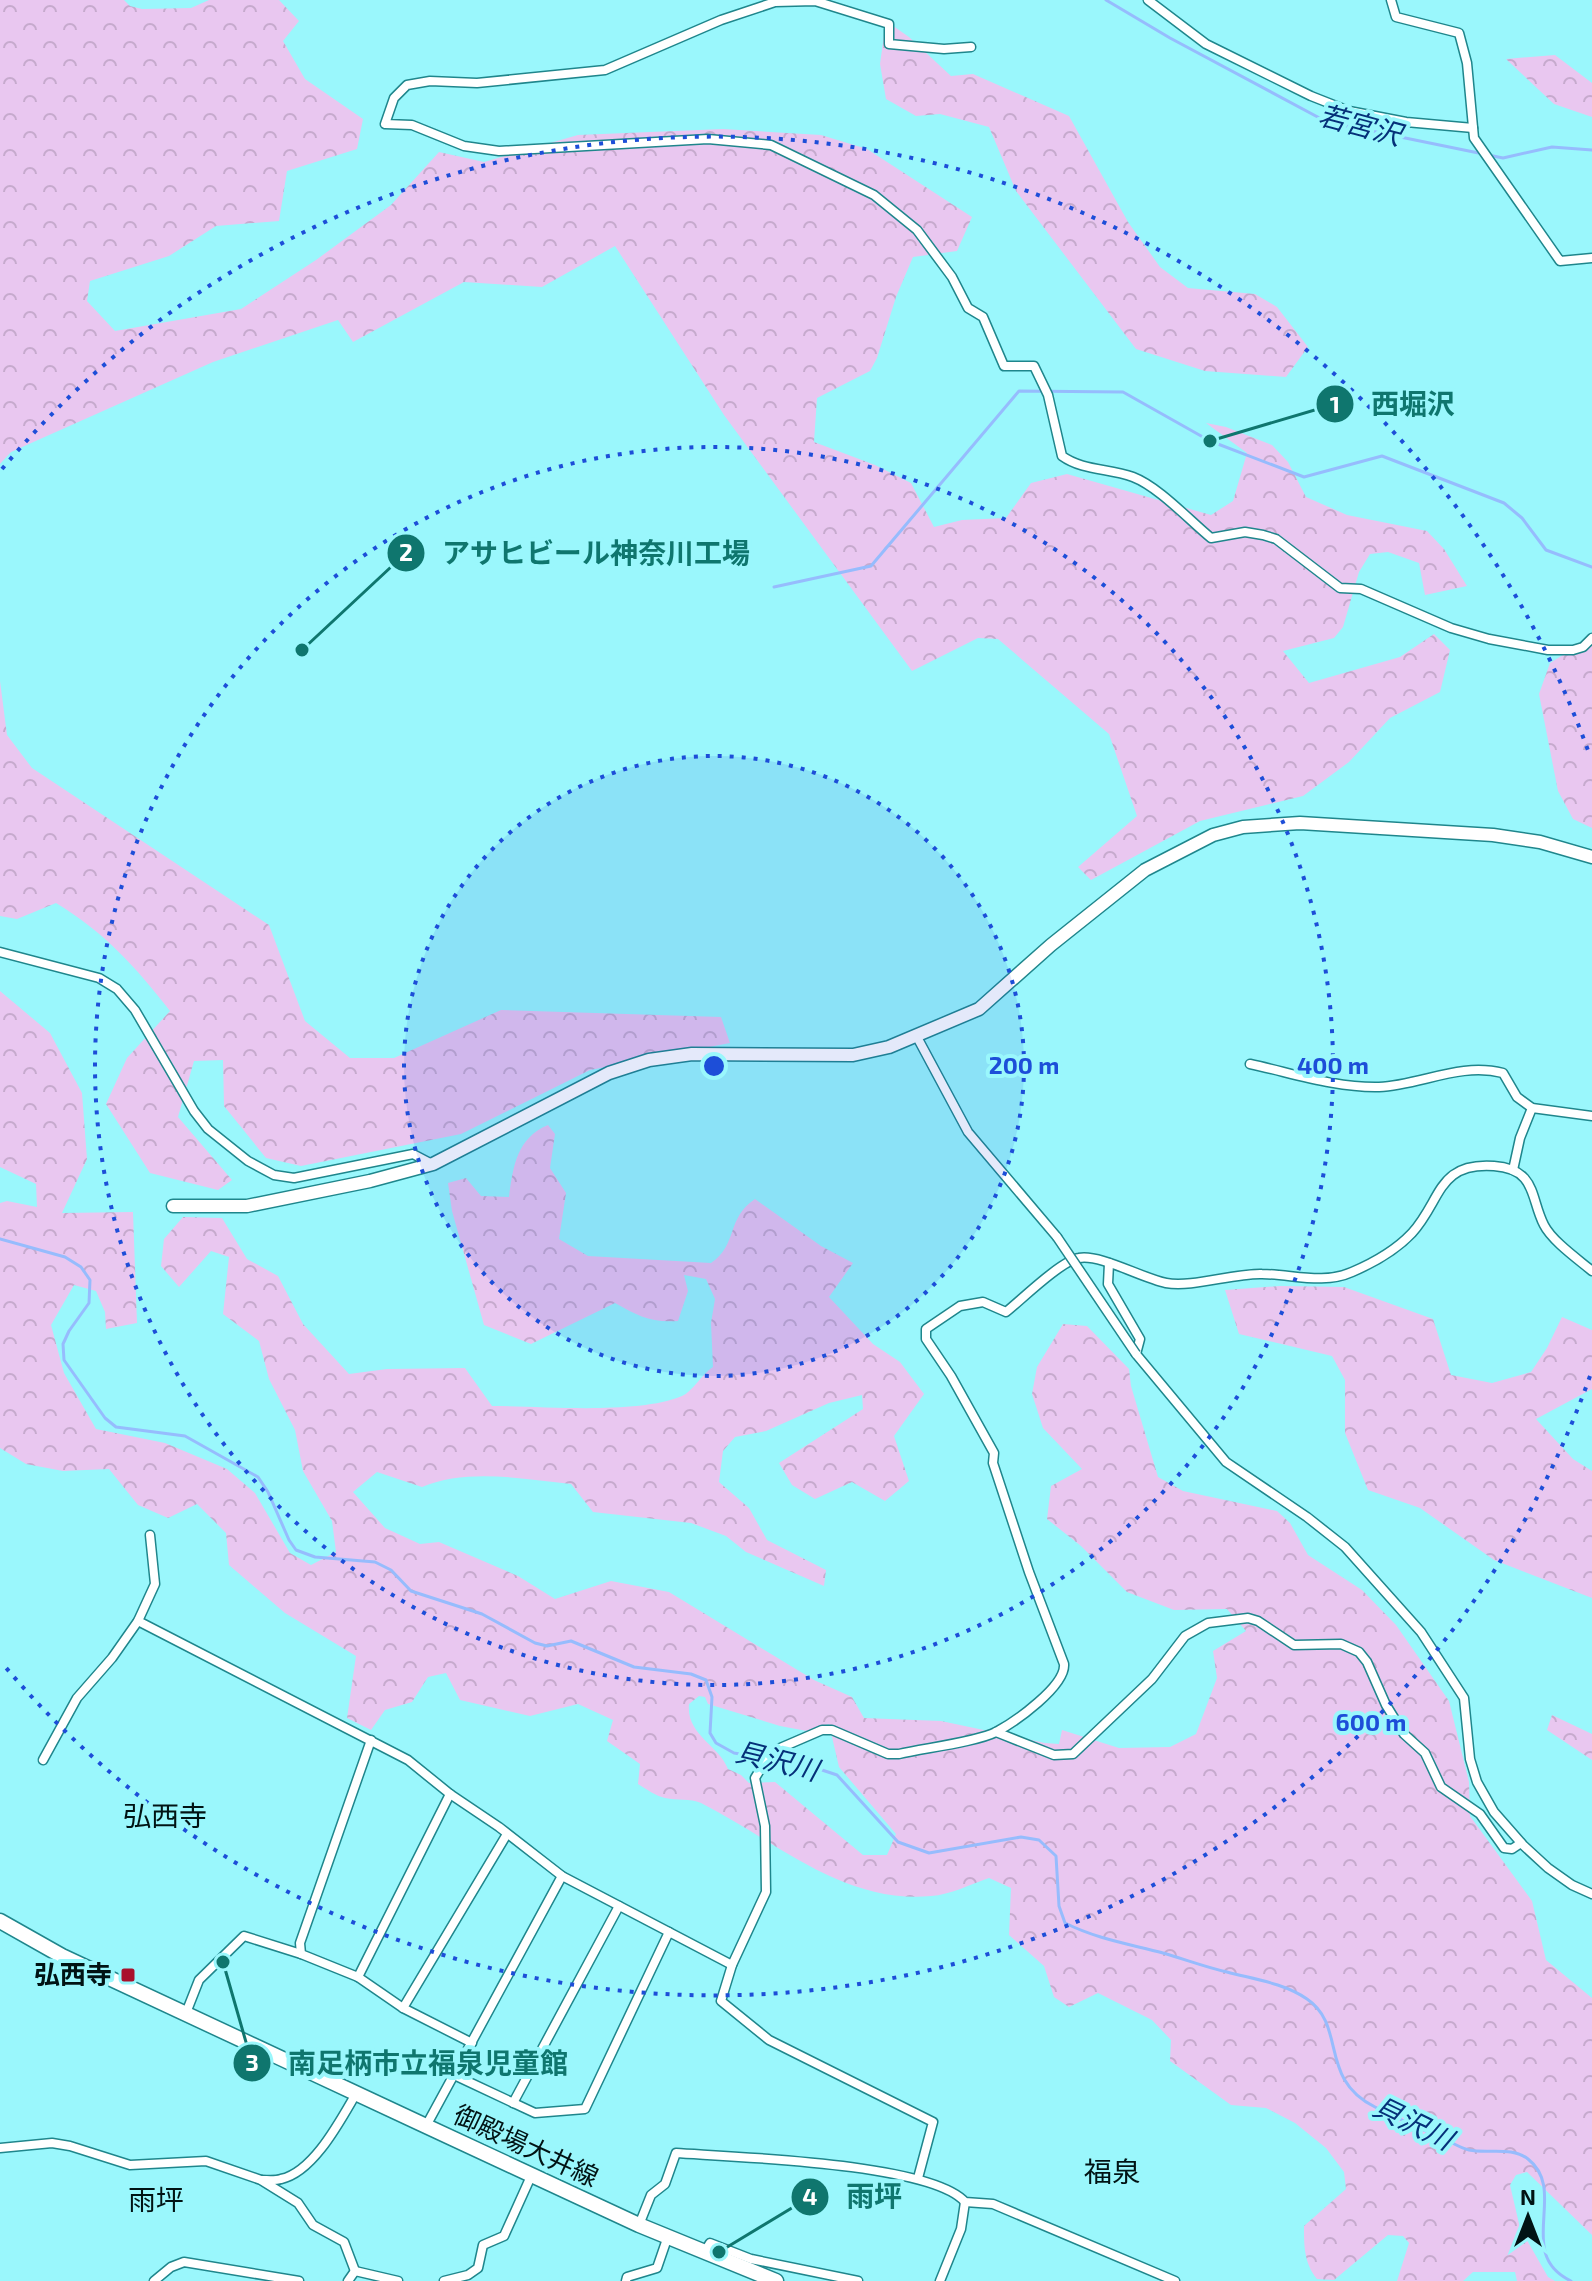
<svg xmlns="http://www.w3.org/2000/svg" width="1592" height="2281" font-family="'Exo 2','Noto Sans JP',sans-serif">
<defs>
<pattern id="forest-crowns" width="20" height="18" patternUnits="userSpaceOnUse" patternTransform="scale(2)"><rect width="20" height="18" fill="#e9c7f0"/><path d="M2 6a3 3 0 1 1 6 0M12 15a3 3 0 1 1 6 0" fill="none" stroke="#c6aacd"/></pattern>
</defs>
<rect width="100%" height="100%" fill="#9af7fc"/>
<g fill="url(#forest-crowns)" fill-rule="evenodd">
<polygon points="0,0 124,0 130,6 142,9 191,8 209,0 279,0 299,21 283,41 305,79 363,119 357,149 287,171 279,221 216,226 169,256 90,281 87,301 115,331 241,309 316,260 391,205 439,152 484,162 578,135 723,129 821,135 867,149 972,217 957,251 913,257 896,297 877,358 870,371 817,398 814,442 875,465 911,483 934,527 962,520 1006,518 1031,483 1067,474 1211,515 1233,501 1247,453 1206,423 1226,427 1272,445 1288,462 1306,497 1347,515 1427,531 1444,549 1467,586 1425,595 1419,563 1388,552 1370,554 1359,572 1343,627 1334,638 1283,651 1309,683 1400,657 1434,634 1450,650 1440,692 1390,718 1349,762 1303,796 1200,821 1091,880 1078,867 1137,816 1109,734 998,639 978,638 912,671 724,415 615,246 542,287 464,282 353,342 338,320 213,362 11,452 0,464"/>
<polygon points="886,21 909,37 951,76 973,74 1069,116 1128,222 1160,267 1188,288 1255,294 1277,307 1308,347 1286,377 1205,371 1136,349 1016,191 989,127 940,114 916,116 886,99 880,64"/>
<polygon points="1555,55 1592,83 1592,117 1554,104 1506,59"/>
<polygon points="1592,637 1592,828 1573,819 1558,791 1539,694 1550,663"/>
<path d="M0 681 7 735 32 768 269 925 305 1021 350 1058H394L501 1010 721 1017 730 1043 590 1070 461 1134 301 1166 266 1158 224 1106 223 1060 194 1061 178 1117 232 1180 218 1190 150 1173 106 1104 127 1058 170 1011C136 967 104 932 56 903L17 919 0 916Z"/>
<path d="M0 991 50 1033 82 1093 87 1159 62 1213 133 1212 137 1323 106 1329 105 1312 96 1291 74 1285 51 1325 64 1373 96 1429 165 1443 227 1469 255 1493 290 1553 311 1565 336 1552 332 1521 303 1471 295 1430 269 1379 259 1341 223 1314 229 1257 211 1251 179 1287 161 1266 164 1239 183 1217 222 1218 247 1259 278 1276 303 1324 349 1374 387 1369 465 1368 492 1406C543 1406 637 1415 682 1396 692 1392 702 1374 713 1367L711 1323 715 1299 706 1279 684 1275 688 1291 678 1321C651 1323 638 1316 615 1303L531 1344 484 1325 452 1211 448 1183 466 1178 481 1196 509 1197C513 1166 517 1138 548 1125L555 1134 550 1168 566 1193 559 1239 588 1256 711 1263C738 1245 726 1218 755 1199L821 1246 853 1263 829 1297 873 1344 900 1362 924 1394 894 1436 909 1481 885 1501 852 1482 815 1499 792 1485 779 1463 863 1409 862 1395 829 1403 766 1431 735 1437 723 1451 719 1482 749 1508 767 1540 826 1570 824 1586 746 1552 726 1536 691 1523 593 1512 571 1484C523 1479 467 1468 422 1487L377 1472 353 1492 385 1528 420 1544 439 1542 518 1576 555 1599 611 1581 669 1592 814 1680 852 1697 864 1718 941 1721 1045 1743 1059 1744 1062 1730 1119 1748 1170 1747 1196 1734 1217 1678 1213 1651 1246 1631 1227 1609 1174 1610 1127 1592 1081 1546 1047 1519 1051 1486 1082 1469 1043 1428 1032 1394 1037 1367 1063 1324 1087 1326 1129 1369 1131 1386 1158 1477 1183 1491 1277 1511 1290 1523 1308 1555 1362 1590 1396 1625 1449 1701 1469 1782 1470 1816 1532 1901 1546 1960 1592 1998V2235L1527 2172 1516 2175 1510 2185 1520 2228 1548 2277 1555 2281H1517L1515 2272H1473L1463 2281H1397L1409 2243 1403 2236 1388 2235 1334 2280 1317 2279C1304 2263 1304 2246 1304 2226L1346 2189 1344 2172 1326 2148 1295 2123 1266 2108 1231 2105 1170 2061 1171 2040 1152 2020 1098 1993 1069 2007 1054 1997 1044 1966 1009 1935 1011 1888 989 1878C971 1884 950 1895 931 1896 842 1904 775 1840 701 1803 690 1798 677 1801 665 1798 656 1796 646 1789 638 1784L640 1764 607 1741 613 1720 578 1704 530 1716 460 1700 446 1673 428 1677 412 1702 385 1710 371 1730 347 1718 356 1656 285 1613 229 1565 226 1533 197 1504 168 1518 138 1505 109 1469 63 1471 26 1464 0 1448V1203L7 1201 37 1207 36 1184 0 1167ZM699 1696 705 1697 708 1704 780 1726 807 1731 829 1724 839 1767 896 1834 887 1855H863L775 1782 749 1783 741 1775 728 1769C719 1745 686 1735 689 1704Z"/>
<polygon points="1280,1286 1344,1287 1433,1319 1451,1375 1492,1383 1531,1372 1547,1348 1562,1317 1592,1330 1592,1389 1536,1419 1573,1459 1592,1471 1592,1598 1494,1560 1420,1508 1368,1490 1345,1433 1345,1380 1332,1356 1239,1334 1225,1290"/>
<polygon points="1552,1715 1592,1734 1592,1760 1547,1730"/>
</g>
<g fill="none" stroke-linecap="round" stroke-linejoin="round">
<g stroke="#96bcfd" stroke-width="3">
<polyline points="1106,0 1170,38 1327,122 1503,158 1552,147 1592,150"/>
<polyline points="774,587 871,566 1019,391 1123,392 1210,441 1304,477 1382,456 1504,503 1522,518 1546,550 1592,567"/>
<path d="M0 1239 65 1257 81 1267 90 1280 89 1303 69 1331 63 1344 64 1360 105 1418 116 1427 185 1436 258 1477 268 1492 289 1540 296 1550 315 1557 375 1562 391 1570 411 1591 482 1614 535 1643 547 1646 571 1641 634 1667 691 1674 706 1680 712 1697 710 1733 716 1743 734 1753 807 1765 837 1775 898 1842 929 1853 1021 1837 1039 1840 1056 1856 1059 1906 1065 1923C1097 1939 1129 1944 1163 1953 1184 1959 1205 1967 1227 1972 1253 1979 1284 1983 1307 1999 1347 2026 1318 2079 1375 2107 1397 2118 1419 2128 1441 2138 1450 2141 1460 2148 1469 2150 1488 2154 1512 2146 1528 2159 1569 2191 1514 2254 1571 2281"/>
</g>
<g stroke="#1f868c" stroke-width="11">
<g id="street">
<polyline points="1148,0 1206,44 1311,96 1349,111 1406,122 1473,128"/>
<polyline points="1391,0 1396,17 1459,33 1467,63 1474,138 1560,261 1592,258"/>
<path d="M971 47 944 49 889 44V24L815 1 775 2 721 20 605 70 477 83 430 81 407 85 394 98 385 124 412 125 464 146 499 151 708 139 771 145 874 195 917 230 952 277 968 308 983 317 1004 366H1034L1048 395 1062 456C1083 471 1109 468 1133 477 1159 487 1189 520 1211 538L1245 532 1263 535 1276 539 1340 588 1361 589 1451 628 1489 639 1548 650H1573L1583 647 1592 638"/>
<polyline points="0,952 99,978 117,989 135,1010 194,1111 208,1129 248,1161 274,1175 294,1178 413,1154 432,1164"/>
<polyline points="917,1037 968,1132 1057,1237"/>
<path d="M1250 1064C1292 1073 1336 1088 1379 1087 1421 1085 1460 1062 1503 1073L1517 1097 1532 1108 1592 1116"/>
<polyline points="1513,1170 1520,1138 1532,1108"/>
<polyline points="1109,1263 1108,1284 1140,1339 1136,1354 1226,1462 1307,1517 1345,1547 1421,1632 1464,1698 1470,1759 1477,1782 1494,1812 1523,1845 1548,1868 1572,1885 1592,1894"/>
<polyline points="138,1621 408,1760 450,1794 499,1827 562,1876 732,1965"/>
<polyline points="996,1732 1054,1755 1073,1754 1152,1679 1185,1636 1208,1623 1248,1618 1258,1621 1294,1645 1341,1644 1359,1652 1367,1662 1386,1705 1404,1734 1425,1753 1441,1787 1480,1814 1504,1848 1512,1849 1521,1843"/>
<polyline points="371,1740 300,1943 301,1954 358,1977 403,2008 472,2043"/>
<polyline points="43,1760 77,1698 112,1658 138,1621 155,1584 150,1535"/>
<polyline points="358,1977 450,1794"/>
<polyline points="403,2008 507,1834"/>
<polyline points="186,2013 199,1980 244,1936 301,1954"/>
<polyline points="454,2075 535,2113 585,2109 669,1932"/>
<polyline points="513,2103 619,1906"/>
<polyline points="426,2126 562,1876"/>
<polyline points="0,2148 52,2143 70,2146 130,2165 206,2161 261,2180 298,2203 313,2225 344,2242 355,2271"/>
<path d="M918 2178 933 2122 769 2040 721 2001 732 1965 766 1892 765 1826 755 1778 771 1752 822 1730H832L888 1754H899C925 1748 976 1742 996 1732 1015 1722 1066 1686 1064 1664L1029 1572 993 1463 994 1453 951 1376 926 1339V1329L960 1306 983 1302 1006 1312C1021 1300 1062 1260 1079 1258 1100 1254 1142 1278 1166 1283 1192 1288 1234 1273 1262 1274 1292 1274 1323 1285 1352 1272 1373 1263 1396 1250 1412 1233 1442 1200 1437 1162 1494 1166 1537 1169 1530 1198 1544 1225 1552 1241 1579 1260 1592 1271"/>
<path d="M262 2180C268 2180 275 2181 281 2179 314 2172 341 2119 357 2092"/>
<path d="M639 2225 651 2195 665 2184 676 2153C733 2157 931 2163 965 2202L993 2204 1175 2281"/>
<polyline points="705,2251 710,2243 751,2259 858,2281"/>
<polyline points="355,2271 398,2281"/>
<polyline points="154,2281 171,2267 184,2262 299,2281"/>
<polyline points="348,2281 355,2271"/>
<polyline points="444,2281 468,2275 478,2268 483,2245 504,2236 532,2174"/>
<polyline points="626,2281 627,2277 657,2268 668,2236"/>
<polyline points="940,2281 961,2229 965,2202"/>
</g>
</g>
<g stroke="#1f868c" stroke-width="15">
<polyline id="secondary" points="173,1206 247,1206 370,1181 433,1164 609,1073 649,1060 692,1054 853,1055 889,1047 979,1009 1051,945 1145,870 1213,835 1243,827 1300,823 1493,835 1540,842 1592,857"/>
</g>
<g stroke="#1f868c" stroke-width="17">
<polyline id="primary" points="0,1921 62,1956 426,2126 639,2225 776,2281"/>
</g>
<use href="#street" stroke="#fff" stroke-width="8"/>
<use href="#secondary" stroke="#fff" stroke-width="12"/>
<use href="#primary" stroke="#fff" stroke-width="14"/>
<g stroke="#1f868c" stroke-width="11" stroke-linecap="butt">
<polyline id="street-bridge" points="1057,1237 1136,1354"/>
</g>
<use href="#street-bridge" stroke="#fff" stroke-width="8"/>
</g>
<circle cx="714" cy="1066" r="310" fill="#1d4ed8" fill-opacity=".12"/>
<g fill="none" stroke="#1d4ed8" stroke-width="4" stroke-dasharray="4 8">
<circle cx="714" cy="1066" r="310"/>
<circle cx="714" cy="1066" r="619"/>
<path d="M1590 1376A929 929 0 0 1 2 1663M2 469A929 929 0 0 1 1590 756"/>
</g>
<rect fill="#a9112c" stroke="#9af7fc" stroke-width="3" x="120" y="1967" width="16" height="16" rx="4"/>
<g text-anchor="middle" stroke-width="8" stroke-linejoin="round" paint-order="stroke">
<g font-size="26" font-weight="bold" fill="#011314" stroke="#9af7fc" text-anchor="end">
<text x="112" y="1984">弘西寺</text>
</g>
<g font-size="26" fill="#011314" stroke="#9af7fc">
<text transform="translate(526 2146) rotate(25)" y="9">御殿場大井線</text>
</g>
<g font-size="28" font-style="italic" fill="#053179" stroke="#9af7fc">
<text transform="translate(1360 125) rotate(15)" y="10">若宮沢</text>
<text transform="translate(777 1761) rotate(14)" y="10">貝沢川</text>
<text transform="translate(1413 2123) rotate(26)" y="10">貝沢川</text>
</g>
<g font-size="28" fill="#011314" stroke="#9af7fc">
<text x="165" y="1826">弘西寺</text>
<text x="1112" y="2182">福泉</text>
<text x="156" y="2210">雨坪</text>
</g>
</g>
<circle cx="714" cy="1066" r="12" fill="#1d4ed8" stroke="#9af7fc" stroke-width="4"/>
<g font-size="24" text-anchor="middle" font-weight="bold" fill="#1d4ed8" stroke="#9af7fc" stroke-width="8" stroke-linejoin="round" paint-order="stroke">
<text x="1024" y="1074">200 m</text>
<text x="1333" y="1074">400 m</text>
<text x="1371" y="1731">600 m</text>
</g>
<path fill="none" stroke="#0f766e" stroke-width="3" d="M1210 441L1335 404M302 650L406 553M223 1962L252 2063M719 2252L810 2197"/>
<g fill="#0f766e" stroke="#9af7fc" stroke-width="3">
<circle cx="1210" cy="441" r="8"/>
<circle cx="302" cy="650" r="8"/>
<circle cx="223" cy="1962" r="8"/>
<circle cx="719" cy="2252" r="8"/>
<circle cx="1335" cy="404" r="20"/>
<circle cx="406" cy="553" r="20"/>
<circle cx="252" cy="2063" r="20"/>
<circle cx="810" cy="2197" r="20"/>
</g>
<g font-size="24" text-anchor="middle" font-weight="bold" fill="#fff">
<text x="1335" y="413">1</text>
<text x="406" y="561">2</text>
<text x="252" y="2071">3</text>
<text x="810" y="2205">4</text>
</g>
<g font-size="28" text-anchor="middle" font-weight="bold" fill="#0f766e" stroke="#9af7fc" stroke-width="8" stroke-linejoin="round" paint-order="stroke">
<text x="1413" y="414">西堀沢</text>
<text x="596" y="563">アサヒビール神奈川工場</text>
<text x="428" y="2073">南足柄市立福泉児童館</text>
<text x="874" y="2206">雨坪</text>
</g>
<g transform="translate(1528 2217)" stroke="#9af7fc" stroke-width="6" paint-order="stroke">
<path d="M0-6L14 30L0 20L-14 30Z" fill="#011314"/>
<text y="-12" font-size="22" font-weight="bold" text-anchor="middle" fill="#011314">N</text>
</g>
</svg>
